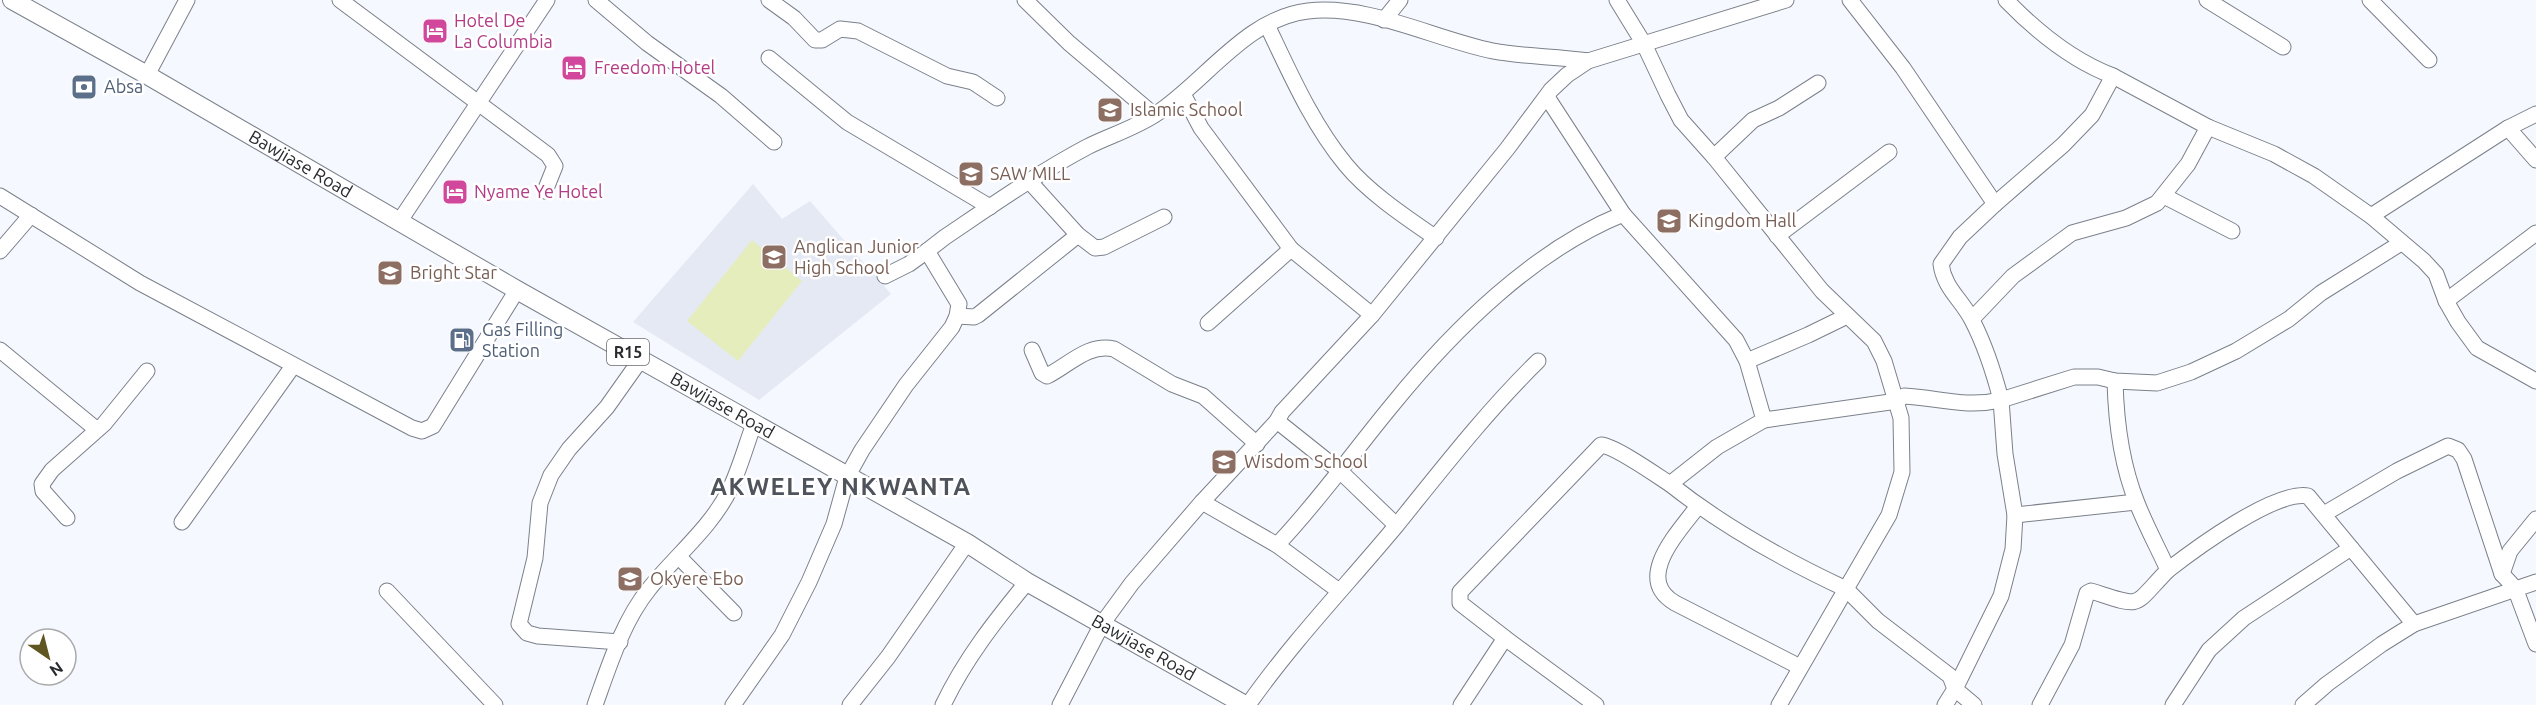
<svg xmlns="http://www.w3.org/2000/svg" width="2536" height="705" font-family="Ubuntu,sans-serif">
<rect width="100%" height="100%" fill="#f5f8ff"/>
<polygon fill="#e4e9f4" points="753,184 782,219 810,201 891,294 759,400 633,322"/>
<polygon fill="#e5edbc" points="752,240 802,281 738,361 687,321"/>
<g fill="none" stroke-linecap="round" stroke-linejoin="round">
<g stroke="#7b808a" stroke-width="17">
<g id="minor">
<polyline points="340,0 548,155 555,166 545,191"/>
<polyline points="596,0 647,43 721,96 774,142"/>
<polyline points="769,0 794,18 815,40 822,40 840,29 858,31 947,76 973,82 997,98"/>
<polyline points="1025,0 1069,43 1154,115"/>
<path d="M1617 0 1644 44 1668 95 1681 120 1714 157 1822 291 1874 341 1884 361 1901 418 1902 472 1889 515 1846 589C1784 560 1724 527 1670 484"/>
<path d="M1850 0 1903 68 1995 204 1960 237 1941 264C1944 288 1962 300 1972 320 1985 345 1994 373 2001 400L2074 377H2098L2115 381 2157 383 2191 372 2236 351 2289 319 2321 293 2401 243"/>
<polyline points="2207,0 2283,47"/>
<polyline points="2370,0 2429,60"/>
<polyline points="1384,20 1400,0"/>
<path d="M1267 25C1290 73 1312 124 1346 165 1369 193 1407 218 1436 238"/>
<polyline points="769,58 847,122 990,207"/>
<polyline points="147,75 187,0"/>
<polyline points="1183,94 1201,128 1291,249 1372,315"/>
<polyline points="2208,127 2274,154 2314,176 2371,216 2424,261 2436,274 2446,301 2458,322 2477,348 2536,381"/>
<polyline points="2508,128 2536,160"/>
<polyline points="1714,157 1753,120 1779,108 1818,83"/>
<polyline points="1030,182 1078,235 1095,248 1104,247 1164,217"/>
<polyline points="0,196 140,283 412,428 422,431 433,426 517,290"/>
<polyline points="2164,196 2232,231"/>
<path d="M1995 204 2063 145 2092 115 2113 76C2073 61 2036 31 2006 0"/>
<polyline points="2371,216 2508,128 2536,114"/>
<polyline points="399,222 547,0"/>
<polyline points="1777,236 1889,152"/>
<polyline points="0,251 31,215"/>
<polyline points="885,276 909,264 927,251"/>
<polyline points="2446,301 2536,233"/>
<polyline points="957,316 974,317 978,315 1078,235"/>
<polyline points="1972,319 2013,276 2072,233 2126,218 2157,203 2188,164 2208,127 2113,76"/>
<polyline points="1208,323 1291,249"/>
<polyline points="0,350 96,429"/>
<path d="M1032 350 1042 373 1047 376C1069 365 1088 343 1114 349L1172 384 1203 396 1257 444"/>
<polyline points="1747,361 1808,335 1847,316"/>
<path d="M2115 381C2116 421 2122 466 2137 503 2146 526 2158 548 2168 570 2195 549 2275 490 2308 496L2414 624"/>
<path d="M1764 420 1897 401 1904 396C1940 398 1965 408 2001 400L2005 454 2015 515 2013 549 2001 596 1955 689 1974 705"/>
<polyline points="1277,421 1341,472 1396,525"/>
<path d="M1202 502 1277 545C1319 501 1354 451 1393 404 1453 330 1534 250 1623 214L1547 97"/>
<path d="M1698 506C1679 532 1633 578 1675 603L1800 667"/>
<polyline points="2324,514 2397,471 2448,446 2458,450 2464,459 2502,574"/>
<polyline points="2015,515 2136,502"/>
<polyline points="67,518 43,491 42,484 52,470 104,424 147,371"/>
<polyline points="2536,519 2510,551 2502,574 2515,588 2536,644"/>
<polyline points="182,522 293,366"/>
<polyline points="1277,545 1339,591"/>
<polyline points="679,557 734,613"/>
<polyline points="387,591 495,705"/>
<polyline points="1505,638 1596,705"/>
<polyline points="620,642 538,636 527,633 519,624 535,558 540,503 551,475 569,449 607,407 641,359"/>
<path d="M595 705C609 666 623 621 649 589 676 555 711 528 730 489 740 468 746 445 754 424"/>
<path d="M733 705 782 635 809 582 834 524 847 477 862 450 906 385 952 327 957 316 959 304 927 251 945 237C991 206 1038 173 1087 147 1109 136 1135 128 1156 114 1205 82 1246 18 1308 11 1369 4 1434 39 1493 51 1524 57 1556 56 1588 61"/>
<polyline points="850,705 888,657 967,543"/>
<path d="M943 705C965 659 995 621 1027 582"/>
<polyline points="1060,705 1102,624 1132,583 1202,502 1277,421 1282,412 1372,315 1507,149 1551,90 1567,75 1588,61 1786,0"/>
<path d="M1248 705C1293 641 1346 586 1396 526 1442 469 1486 412 1538 361"/>
<path d="M1461 705 1505 638 1460 603V592L1601 445C1615 446 1656 475 1670 484L1717 447 1764 420 1747 361 1736 340 1623 214"/>
<polyline points="1779,705 1846,589 1878,621 1950,676 1955,689 1945,705"/>
<path d="M2040 705 2072 645 2087 593 2091 591C2144 608 2131 608 2168 570"/>
<polyline points="2173,705 2209,650 2244,618 2351,548"/>
<polyline points="2303,705 2327,684 2382,644 2414,624 2536,582"/>
</g>
</g>
<g stroke="#7b808a" stroke-width="20">
<g id="major">
<path id="s1" d="M12 0 147 75 517 290 967 543 1027 582 1245 705"/>
</g>
</g>
<use href="#minor" stroke="#fff" stroke-width="15"/>
<use href="#major" stroke="#fff" stroke-width="18"/>
</g>
<defs>
<g id="hotel-square" transform="scale(1.35)"><rect x="-9" y="-9" width="18" height="18" rx="4" fill="#d1479c" stroke="#fff"/><path d="M-6-4.5h1.5V1H6V5H4.5V3h-9V5H-6ZM-4 0a1.8 1.8 0 1 1 3.6 0ZM.5 0V-2.5h3Q6-2.5 6 0Z" fill="#fff"/></g>
<g id="bank-square" transform="scale(1.35)"><rect x="-9" y="-9" width="18" height="18" rx="4" fill="#5c6f8a" stroke="#fff"/><path d="M-6-4H6V4H-6ZM0-2.3a2.3 2.3 0 1 0 0 4.6a2.3 2.3 0 1 0 0-4.6Z" fill="#fff"/></g>
<g id="school-square" transform="scale(1.35)"><rect x="-9" y="-9" width="18" height="18" rx="4" fill="#8d6e63" stroke="#fff"/><path d="M0-5L7-2L0 1L-7-2ZM-4 1L0 2.5L4 1V4Q0 6-4 4Z" fill="#fff"/></g>
<g id="fuel-square" transform="scale(1.35)"><rect x="-9" y="-9" width="18" height="18" rx="4" fill="#5c6f8a" stroke="#fff"/><path d="M-5.5-6h7V0h2V4h1.3V-2.5L3-4.5l.8-.8L6-3V5H2.5V1h-1V6h-7ZM-4.2-4.7v3.2H.2V-4.7Z" fill="#fff"/></g>
</defs>
<g fill-rule="evenodd">
<use href="#hotel-square" x="435" y="31"/>
<use href="#hotel-square" x="574" y="68"/>
<use href="#bank-square" x="84" y="87"/>
<use href="#school-square" x="1110" y="110"/>
<use href="#school-square" x="971" y="174"/>
<use href="#hotel-square" x="455" y="192"/>
<use href="#school-square" x="1669" y="221"/>
<use href="#school-square" x="774" y="257"/>
<use href="#school-square" x="390" y="273"/>
<use href="#fuel-square" x="462" y="340"/>
<use href="#school-square" x="1224" y="462"/>
<use href="#school-square" x="630" y="579"/>
</g>
<g text-anchor="middle" stroke-width="5" stroke-linejoin="round" paint-order="stroke">
<rect fill="#fff" stroke="#696b6d" stroke-width="1.5" x="607" y="339" width="42" height="26" rx="4.5"/>
<g font-size="16" font-weight="bold" fill="#292b2f">
<text x="628" y="358">R15</text>
</g>
<g font-size="18" fill="#b23c85" stroke="#fff" text-anchor="start">
<text x="454" y="27">Hotel De<tspan x="454" dy="21">La Columbia</tspan></text>
<text x="594" y="74">Freedom Hotel</text>
<text x="474" y="198">Nyame Ye Hotel</text>
</g>
<g font-size="18" fill="#4e5e75" stroke="#fff" text-anchor="start">
<text x="104" y="93">Absa</text>
<text x="482" y="336">Gas Filling<tspan x="482" dy="21">Station</tspan></text>
</g>
<g font-size="18" fill="#785e54" stroke="#fff" text-anchor="start">
<text x="1130" y="116">Islamic School</text>
<text x="990" y="180">SAW MILL</text>
<text x="1688" y="227">Kingdom Hall</text>
<text x="794" y="253">Anglican Junior<tspan x="794" dy="21">High School</tspan></text>
<text x="410" y="279">Bright Star</text>
<text x="1244" y="468">Wisdom School</text>
<text x="650" y="585">Okyere Ebo</text>
</g>
<g font-size="18" fill="#292b2f" stroke="#fff">
<text dy="6" stroke="none"><textPath href="#s1" startOffset="332">Bawjiase Road</textPath></text>
<text dy="6" stroke="none"><textPath href="#s1" startOffset="818">Bawjiase Road</textPath></text>
<text dy="6" stroke="none"><textPath href="#s1" startOffset="1304">Bawjiase Road</textPath></text>
</g>
<g font-size="24" font-weight="bold" letter-spacing="1.5" fill="#4e535c" stroke="#fff">
<text x="841" y="495">AKWELEY NKWANTA</text>
</g>
</g>
<g transform="translate(48 657) rotate(145)"><circle r="28" fill="#ffffff" stroke="#a9aaac" stroke-width="1.5"/>
<path d="M0-4.5L10 22L0 15L-10 22Z" fill="#605622"/>
<text y="-9" font-size="16" font-weight="bold" text-anchor="middle" fill="#292b2f">N</text>
</g>
</svg>
